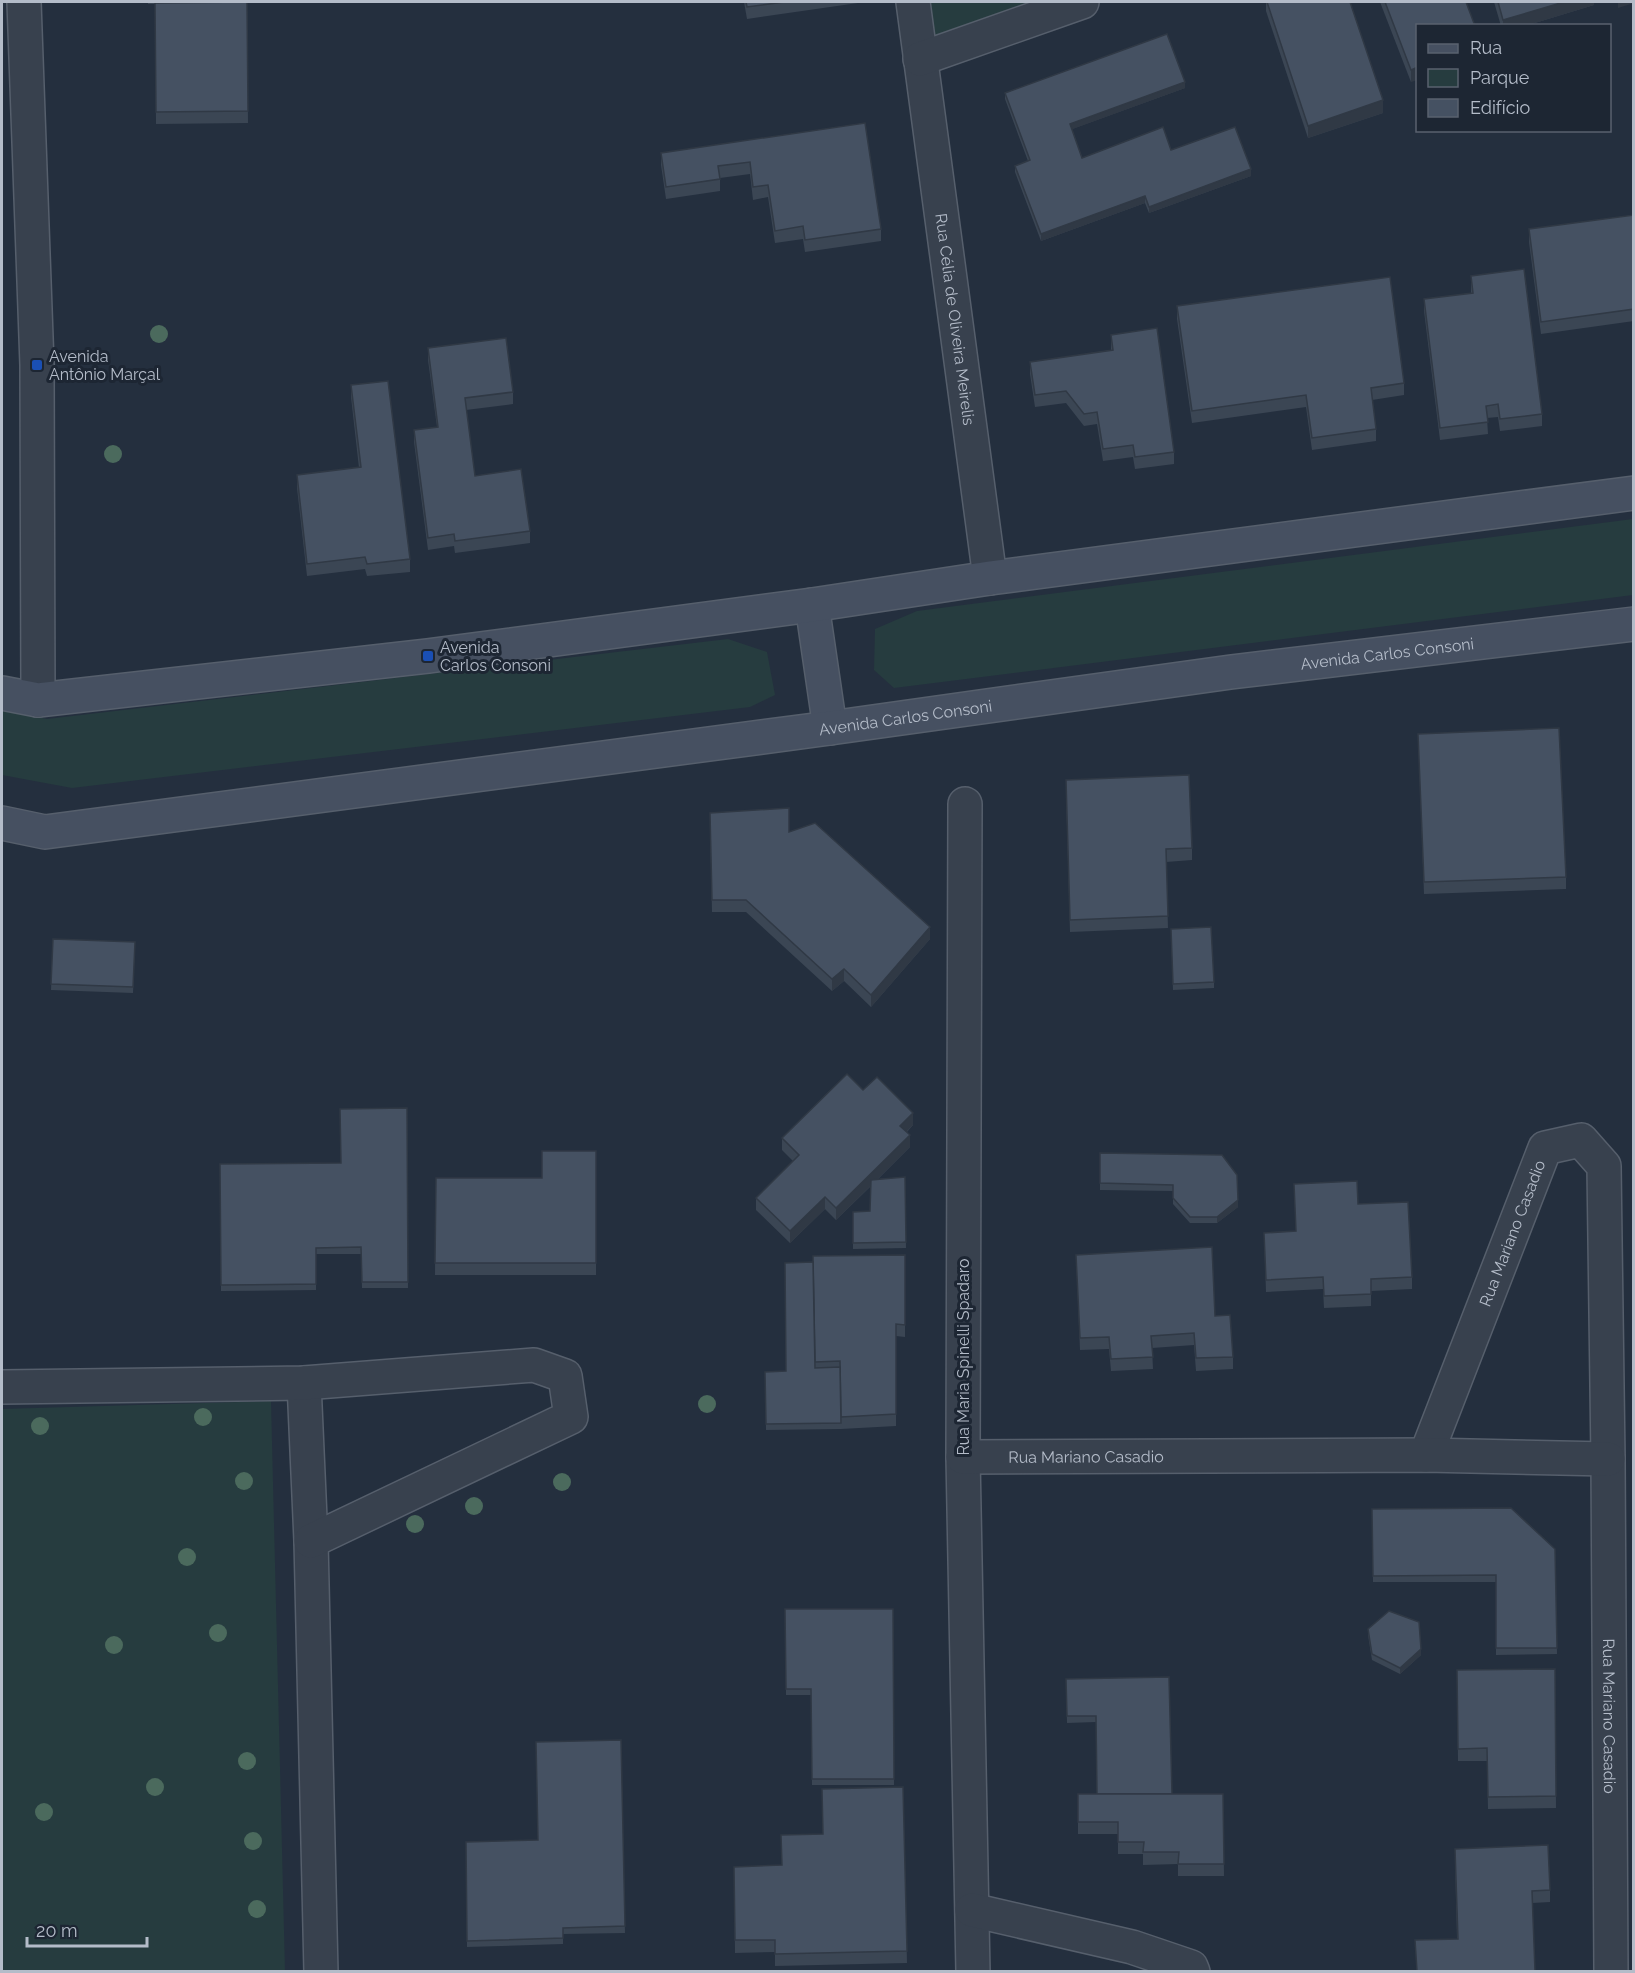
<svg xmlns="http://www.w3.org/2000/svg" width="1635" height="1973" font-family="Raleway,sans-serif">
<rect width="100%" height="100%" fill="#242f3e"/>
<g fill="#263c3f">
<polygon points="919,2 1064,2 924,50"/>
<polygon points="1633,519 1633,595 894,688 874,670 875,629 917,611"/>
<polygon points="728,639 767,652 775,695 750,707 72,788 2,775 2,710 47,719"/>
<polygon points="271,1401 285,1971 2,1971 2,1409"/>
</g>
<g fill="none" stroke-linecap="round" stroke-linejoin="round">
<g stroke="#565f6c" stroke-width="36">
<g id="minor">
<polyline points="24,2 37,365 38,700"/>
<path id="s1" d="M913 2 990 578"/>
<polyline points="920,59 1082,2"/>
<polyline points="965,804 963,1457 973,1972"/>
<polyline points="304,1383 311,1541 321,1972"/>
<polyline points="2,1387 304,1383 534,1365 565,1376 571,1417 311,1541"/>
<path id="s2" d="M1426 1455 1545 1148 1581 1140 1604 1166 1608 1459 1611 1972"/>
<path id="s3" d="M963 1457 1426 1455 1608 1459"/>
<polyline points="972,1910 1132,1947 1191,1967 1193,1972"/>
</g>
</g>
<g stroke="#565f6c" stroke-width="36">
<g id="secondary">
<polyline points="812,605 830,728"/>
<polyline points="2,693 38,700 428,656 812,605 990,578 1634,493"/>
<path id="s4" d="M2 823 45 832 830 728 1231 672 1634 624"/>
</g>
</g>
<use href="#minor" stroke="#38414e" stroke-width="33"/>
<use href="#secondary" stroke="#465061" stroke-width="33"/>
</g>
<g fill="#4b6a5d">
<circle cx="159" cy="334" r="9"/>
<circle cx="113" cy="454" r="9"/>
<circle cx="707" cy="1404" r="9"/>
<circle cx="203" cy="1417" r="9"/>
<circle cx="40" cy="1426" r="9"/>
<circle cx="244" cy="1481" r="9"/>
<circle cx="562" cy="1482" r="9"/>
<circle cx="474" cy="1506" r="9"/>
<circle cx="415" cy="1524" r="9"/>
<circle cx="187" cy="1557" r="9"/>
<circle cx="218" cy="1633" r="9"/>
<circle cx="114" cy="1645" r="9"/>
<circle cx="247" cy="1761" r="9"/>
<circle cx="155" cy="1787" r="9"/>
<circle cx="44" cy="1812" r="9"/>
<circle cx="253" cy="1841" r="9"/>
<circle cx="257" cy="1909" r="9"/>
</g>
<g fill="#3b4654">
<polygon points="148,2 247,2 248,123 156,124 155,4 148,4"/>
<polygon points="744,2 858,2 858,3 747,19"/>
<polygon points="1266,2 1350,2 1383,113 1308,138 1266,11"/>
<polygon points="1380,2 1466,2 1411,82"/>
<polygon points="1494,2 1594,2 1594,5 1525,26 1501,26"/>
<polygon points="1185,88 1072,129 1082,158 1171,150 1251,176 1149,213 1145,203 1041,241 1015,172 1015,166 1028,161 1005,99 1005,93"/>
<polygon points="865,123 881,229 881,241 805,252 803,239 775,243 768,197 753,200 750,174 720,178 720,191 666,199 661,165 661,153"/>
<polygon points="1634,215 1634,321 1541,334 1529,242 1529,229"/>
<polygon points="1471,276 1542,414 1542,426 1500,431 1498,417 1487,418 1488,434 1440,440 1424,311 1424,299 1471,293"/>
<polygon points="1177,306 1404,383 1404,395 1372,400 1376,429 1376,441 1312,450 1306,407 1192,423 1177,319"/>
<polygon points="1111,335 1174,452 1174,464 1135,469 1133,457 1103,461 1097,424 1084,426 1066,403 1035,407 1030,374 1030,362 1111,350"/>
<polygon points="428,348 513,392 513,404 466,410 475,476 530,531 530,543 455,553 454,546 428,550 414,442 414,430 437,427 428,360"/>
<polygon points="351,385 410,559 410,572 367,576 365,569 307,576 297,488 297,475 359,468 351,397"/>
<polygon points="1418,734 1566,877 1566,889 1424,894"/>
<polygon points="1066,792 1192,848 1192,860 1166,862 1168,928 1070,932"/>
<polygon points="710,825 789,832 930,939 871,1007 844,981 832,991 746,912 712,912"/>
<polygon points="1171,929 1214,982 1214,988 1173,990"/>
<polygon points="53,939 135,942 133,993 51,990"/>
<polygon points="863,1090 913,1125 907,1132 910,1147 878,1179 905,1177 906,1248 853,1249 853,1212 870,1211 871,1186 836,1220 825,1209 790,1243 756,1210 756,1198 793,1161 782,1150 782,1138"/>
<polygon points="407,1108 408,1288 362,1288 361,1254 316,1254 316,1290 221,1291 220,1164 340,1163"/>
<polygon points="596,1151 596,1275 435,1275 436,1178 542,1178"/>
<polygon points="1100,1153 1238,1207 1217,1223 1190,1223 1173,1204 1173,1191 1100,1190"/>
<polygon points="1294,1184 1358,1204 1412,1277 1412,1289 1371,1291 1371,1306 1324,1308 1323,1289 1266,1292 1264,1233 1296,1231"/>
<polygon points="905,1255 905,1337 896,1336 896,1426 841,1429 766,1430 765,1372 786,1371 813,1262"/>
<polygon points="1076,1255 1215,1316 1233,1357 1233,1369 1196,1371 1194,1345 1152,1348 1153,1369 1111,1371 1109,1349 1080,1350"/>
<polygon points="1372,1509 1555,1549 1557,1654 1496,1655 1496,1582 1373,1582"/>
<polygon points="785,1609 893,1609 894,1785 812,1785 811,1695 786,1695"/>
<polygon points="1368,1629 1421,1655 1400,1674 1372,1660 1368,1635"/>
<polygon points="1555,1669 1556,1808 1488,1809 1487,1761 1458,1761 1457,1670"/>
<polygon points="1066,1679 1172,1794 1223,1794 1224,1876 1178,1876 1178,1864 1143,1865 1143,1854 1118,1854 1118,1834 1078,1834 1078,1794 1097,1794 1096,1722 1067,1723"/>
<polygon points="621,1740 625,1933 563,1934 563,1944 467,1947 466,1842 538,1840"/>
<polygon points="903,1787 907,1963 775,1966 775,1952 735,1953 734,1867 782,1865 823,1834"/>
<polygon points="1455,1861 1550,1890 1550,1902 1532,1903 1457,1939"/>
</g>
<g fill="#303945">
<polygon points="1564,2 1594,2 1594,5 1525,26 1503,26 1503,20"/>
<polygon points="1618,2 1634,2 1634,3 1618,8"/>
<polygon points="1418,67 1418,80 1411,82 1411,70"/>
<polygon points="1185,82 1185,88 1070,130 1070,124"/>
<polygon points="1383,100 1383,113 1308,138 1308,126"/>
<polygon points="1251,169 1251,176 1149,213 1149,207"/>
<polygon points="1145,196 1145,203 1041,241 1041,234"/>
<polygon points="930,927 930,939 871,1007 871,995"/>
<polygon points="844,969 844,981 832,991 832,979"/>
<polygon points="913,1113 913,1125 900,1138 900,1126"/>
<polygon points="910,1135 910,1147 836,1220 836,1208"/>
<polygon points="825,1197 825,1209 790,1243 790,1231"/>
<polygon points="1238,1200 1238,1207 1217,1223 1217,1217"/>
<polygon points="1421,1649 1421,1655 1400,1674 1400,1668"/>
</g>
<g fill="#455162" stroke="#303945" stroke-width="1.5">
<polygon points="247,2 248,111 156,112 155,3"/>
<polygon points="746,2 784,2 747,7"/>
<polygon points="1267,2 1350,2 1383,100 1308,126"/>
<polygon points="1385,2 1466,2 1475,26 1418,26 1418,67 1411,70"/>
<polygon points="1498,2 1564,2 1503,20"/>
<polygon points="1167,34 1185,82 1070,124 1082,158 1163,127 1171,150 1235,127 1251,169 1149,207 1145,196 1041,234 1015,166 1030,160 1005,93"/>
<polygon points="865,123 881,229 805,240 803,226 775,231 768,185 753,187 750,162 718,166 720,179 666,187 661,153"/>
<polygon points="1634,215 1634,309 1541,322 1529,229"/>
<polygon points="1524,269 1542,414 1500,419 1498,404 1486,406 1488,422 1440,428 1424,299 1473,293 1471,276"/>
<polygon points="1390,277 1404,383 1371,388 1376,429 1312,438 1306,395 1192,411 1177,306"/>
<polygon points="1157,328 1174,452 1135,457 1133,445 1103,449 1097,412 1084,414 1066,391 1035,395 1030,362 1113,350 1111,335"/>
<polygon points="506,338 513,392 465,398 475,476 521,469 530,531 455,541 454,534 428,538 414,430 438,427 428,348"/>
<polygon points="388,381 410,559 367,564 365,557 307,564 297,475 361,467 351,385"/>
<polygon points="1559,728 1566,877 1424,882 1418,734"/>
<polygon points="1189,775 1192,848 1166,849 1168,916 1070,920 1066,780"/>
<polygon points="789,808 789,832 815,823 930,927 871,995 844,969 832,979 746,900 712,900 710,813"/>
<polygon points="1211,927 1214,982 1173,984 1171,929"/>
<polygon points="53,939 135,942 133,987 51,984"/>
<polygon points="847,1074 863,1090 877,1077 913,1113 900,1126 910,1135 836,1208 825,1197 790,1231 756,1198 799,1155 782,1138"/>
<polygon points="407,1108 408,1282 362,1282 361,1247 316,1248 316,1284 221,1285 220,1164 341,1163 340,1109"/>
<polygon points="542,1151 596,1151 596,1263 435,1263 436,1178 542,1178"/>
<polygon points="1100,1153 1222,1155 1237,1175 1238,1200 1217,1217 1190,1217 1173,1198 1173,1185 1100,1183"/>
<polygon points="905,1177 906,1242 853,1243 853,1212 870,1211 871,1180"/>
<polygon points="1357,1181 1358,1204 1408,1202 1412,1277 1371,1279 1371,1294 1324,1296 1323,1277 1266,1280 1264,1233 1296,1231 1294,1184"/>
<polygon points="1212,1247 1215,1316 1230,1315 1233,1357 1196,1358 1194,1333 1151,1336 1153,1357 1111,1359 1109,1337 1080,1338 1076,1255"/>
<polygon points="905,1255 905,1325 896,1324 896,1414 841,1417 840,1361 815,1362 813,1256"/>
<polygon points="813,1262 815,1368 840,1367 841,1423 766,1424 765,1372 786,1371 785,1263"/>
<polygon points="1511,1508 1555,1549 1557,1648 1496,1648 1496,1575 1373,1576 1372,1509"/>
<polygon points="785,1609 893,1609 894,1779 812,1779 811,1689 786,1689"/>
<polygon points="1389,1611 1419,1622 1421,1649 1400,1668 1372,1654 1368,1629"/>
<polygon points="1555,1669 1556,1796 1488,1797 1487,1748 1458,1749 1457,1670"/>
<polygon points="1169,1677 1172,1794 1097,1794 1096,1716 1067,1716 1066,1679"/>
<polygon points="621,1740 625,1926 563,1928 563,1938 467,1941 466,1842 538,1840 536,1742"/>
<polygon points="903,1787 907,1951 775,1954 775,1940 735,1940 734,1867 782,1865 781,1835 823,1834 822,1789"/>
<polygon points="1078,1794 1223,1794 1224,1864 1178,1864 1179,1852 1143,1852 1144,1842 1118,1842 1118,1822 1078,1822"/>
<polygon points="1548,1845 1550,1890 1532,1891 1535,1971 1417,1971 1415,1940 1458,1939 1455,1849"/>
</g>
<g fill="#1a4fb4" stroke="#1d2633" stroke-width="2">
<rect x="31" y="359" width="12" height="12" rx="3"/>
<rect x="422" y="650" width="12" height="12" rx="3"/>
</g>
<g text-anchor="middle" stroke-width="6" stroke-linejoin="round" paint-order="stroke">
<g font-size="16" fill="#b4bcc9" stroke="#1d2633">
<text dy="6" stroke="none"><textPath href="#s1" startOffset="320">Rua Célia de Oliveira Meirelis</textPath></text>
<text dy="6" stroke="none"><textPath href="#s4" startOffset="1398">Avenida Carlos Consoni</textPath></text>
<text dy="6" stroke="none"><textPath href="#s4" startOffset="912">Avenida Carlos Consoni</textPath></text>
<text dy="6" stroke="none"><textPath href="#s2" startOffset="238">Rua Mariano Casadio</textPath></text>
<text transform="translate(963 1357) rotate(-90)" y="6">Rua Maria Spinelli Spadaro</text>
<text dy="6" stroke="none"><textPath href="#s3" startOffset="123">Rua Mariano Casadio</textPath></text>
<text dy="6" stroke="none"><textPath href="#s2" startOffset="951">Rua Mariano Casadio</textPath></text>
</g>
<g font-size="16" fill="#b4bcc9" stroke="#1d2633" text-anchor="start">
<text x="49" y="362">Avenida<tspan x="49" dy="18">Antônio Marçal</tspan></text>
<text x="440" y="653">Avenida<tspan x="440" dy="18">Carlos Consoni</tspan></text>
</g>
</g>
<rect width="1635" height="1973" fill="none" stroke="#b4bcc9" stroke-width="6"/>
<rect x="1416" y="24" width="195" height="108" fill="#1d2633" stroke="#59626f" stroke-width="1.5"/>
<rect x="1428" y="44" width="30" height="9" fill="#465061" stroke="#59626f" stroke-width="1.5"/>
<text x="1470" y="54" font-size="18" fill="#b4bcc9">Rua</text>
<rect x="1428" y="69" width="30" height="18" fill="#263c3f" stroke="#59626f" stroke-width="1.5"/>
<text x="1470" y="84" font-size="18" fill="#b4bcc9">Parque</text>
<rect x="1428" y="99" width="30" height="18" fill="#455162" stroke="#59626f" stroke-width="1.5"/>
<text x="1470" y="114" font-size="18" fill="#b4bcc9">Edifício</text>
<path d="M27 1937v9h120v-9" fill="none" stroke="#b4bcc9" stroke-width="3"/>
<text x="36" y="1937" font-size="18" fill="#b4bcc9" stroke="#1d2633" stroke-width="4.5" paint-order="stroke">20 m</text>
</svg>
